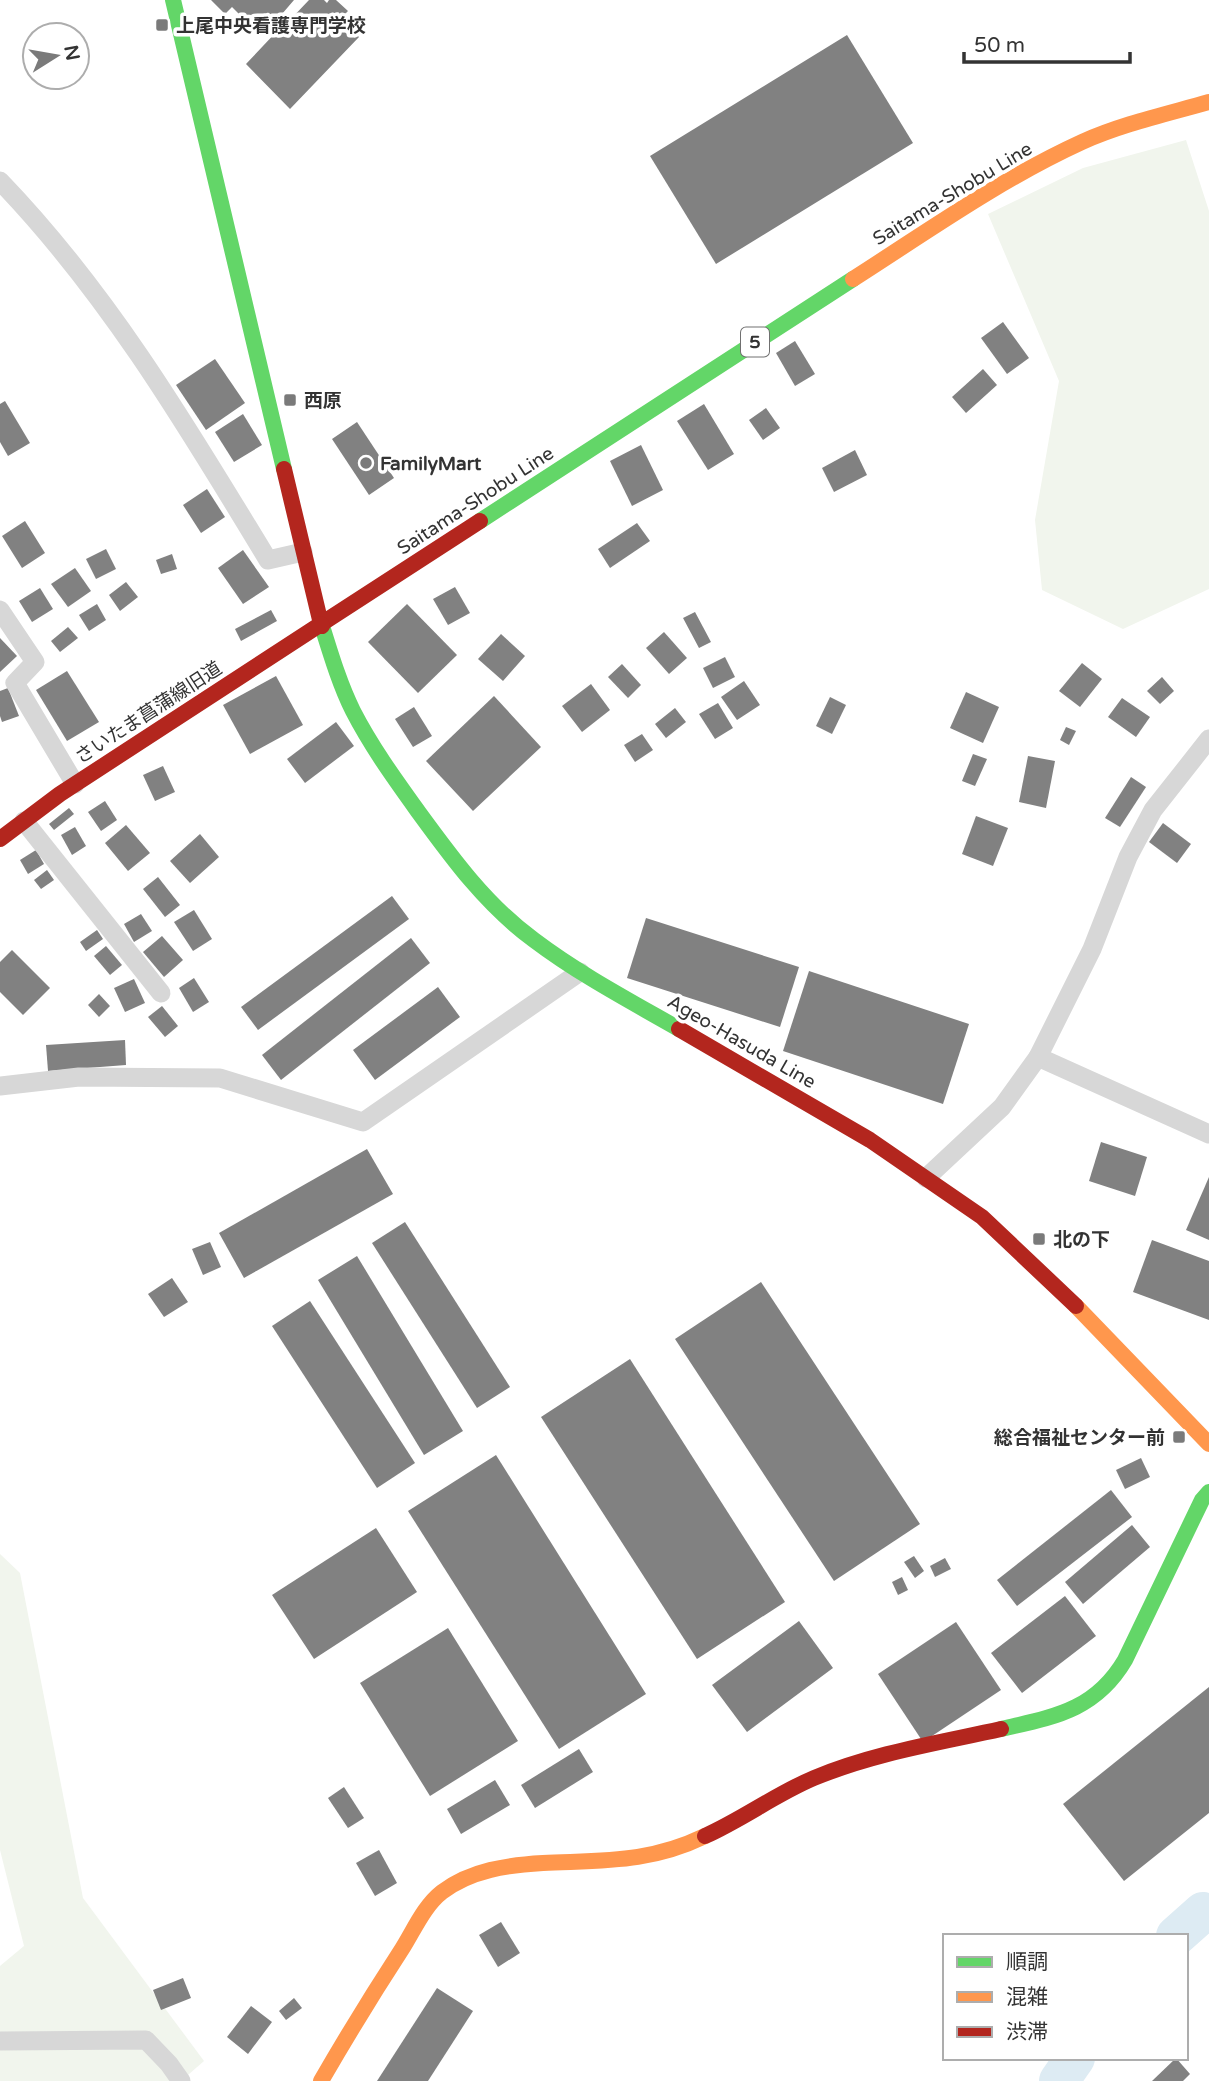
<svg xmlns="http://www.w3.org/2000/svg" width="1209" height="2081" font-family="'Varela Round','Noto Sans JP',sans-serif">
<rect width="100%" height="100%" fill="#fff"/>
<g fill="#f1f5ed">
<polygon points="1186,140 1209,211 1209,589 1123,629 1042,590 1035,520 1059,381 988,214 1083,168"/>
<polygon points="0,1554 20,1573 83,1898 204,2061 181,2081 0,2081 0,1966 24,1946 0,1850"/>
</g>
<g fill="none" stroke-linecap="round" stroke-linejoin="round">
<polyline stroke="#ddebf3" stroke-width="7" points="1203,1912 1209,1906"/>
<g stroke="#ddebf3" stroke-width="40">
<polyline points="1176,1936 1203,1912"/>
<polyline points="1059,2081 1075,2058"/>
</g>
</g>
<g fill="#818181">
<polygon points="211,0 294,0 282,14 288,22 309,0 324,0 327,3 329,0 336,0 348,11 341,18 359,37 290,109 246,64 280,28 273,19 258,33 232,7 225,14"/>
<polygon points="847,35 913,143 716,264 650,156"/>
<polygon points="1003,322 1029,358 1007,374 981,338"/>
<polygon points="795,341 815,374 795,386 776,353"/>
<polygon points="215,359 245,403 206,430 176,385"/>
<polygon points="983,369 997,385 966,413 952,397"/>
<polygon points="5,401 30,443 8,456 0,442 0,404"/>
<polygon points="704,404 734,454 708,470 677,421"/>
<polygon points="766,408 780,428 763,440 749,420"/>
<polygon points="243,414 262,445 234,462 215,432"/>
<polygon points="357,422 394,478 369,495 332,439"/>
<polygon points="641,445 663,490 632,506 610,461"/>
<polygon points="855,450 867,475 834,492 822,468"/>
<polygon points="207,489 225,517 201,533 183,505"/>
<polygon points="25,521 45,553 22,568 2,536"/>
<polygon points="637,523 650,541 610,568 598,549"/>
<polygon points="106,549 116,569 96,579 86,559"/>
<polygon points="243,550 269,587 243,604 218,568"/>
<polygon points="172,554 177,569 161,574 156,560"/>
<polygon points="75,568 91,591 68,607 51,584"/>
<polygon points="126,582 138,597 120,611 109,595"/>
<polygon points="455,587 470,613 448,625 433,599"/>
<polygon points="40,588 53,609 32,622 19,601"/>
<polygon points="97,604 106,620 89,631 79,615"/>
<polygon points="407,604 457,655 418,693 368,642"/>
<polygon points="271,610 277,621 241,641 235,629"/>
<polygon points="695,612 711,642 699,648 683,618"/>
<polygon points="68,627 78,638 60,652 51,641"/>
<polygon points="664,632 687,658 669,674 646,648"/>
<polygon points="501,634 525,656 503,681 478,659"/>
<polygon points="0,638 17,656 0,672"/>
<polygon points="725,657 735,677 713,688 703,668"/>
<polygon points="1082,663 1102,679 1080,707 1059,691"/>
<polygon points="622,664 641,685 628,698 608,677"/>
<polygon points="67,671 99,722 67,741 36,690"/>
<polygon points="276,676 303,725 250,754 223,705"/>
<polygon points="1162,677 1174,691 1160,704 1147,691"/>
<polygon points="744,681 760,705 737,720 721,697"/>
<polygon points="591,684 610,710 582,732 562,706"/>
<polygon points="8,688 19,716 2,722 0,716 0,691"/>
<polygon points="966,692 999,707 983,743 950,728"/>
<polygon points="494,696 541,747 473,811 426,761"/>
<polygon points="830,697 846,705 832,734 816,726"/>
<polygon points="1122,698 1150,717 1136,737 1108,717"/>
<polygon points="718,703 733,728 715,739 699,714"/>
<polygon points="414,707 432,736 413,747 395,719"/>
<polygon points="675,708 686,722 666,738 655,724"/>
<polygon points="336,722 354,746 305,783 287,759"/>
<polygon points="1066,727 1076,731 1069,745 1060,740"/>
<polygon points="642,734 653,750 635,762 624,745"/>
<polygon points="973,754 987,759 975,786 962,781"/>
<polygon points="1028,756 1055,761 1046,808 1019,802"/>
<polygon points="163,766 175,792 155,801 143,775"/>
<polygon points="1131,777 1146,787 1120,827 1105,818"/>
<polygon points="105,801 117,820 101,831 88,812"/>
<polygon points="69,808 74,814 54,830 49,824"/>
<polygon points="976,816 1008,828 993,866 962,854"/>
<polygon points="1163,823 1191,844 1177,863 1149,842"/>
<polygon points="126,825 150,853 128,871 105,843"/>
<polygon points="75,827 86,846 72,855 61,835"/>
<polygon points="200,834 219,857 190,883 170,861"/>
<polygon points="36,850 44,864 28,874 20,860"/>
<polygon points="47,870 54,880 41,889 34,880"/>
<polygon points="158,877 180,905 165,917 143,889"/>
<polygon points="392,896 409,919 258,1030 241,1007"/>
<polygon points="194,910 212,939 193,951 174,922"/>
<polygon points="141,914 152,931 134,942 124,924"/>
<polygon points="646,918 799,967 780,1027 627,978"/>
<polygon points="97,930 103,939 86,951 80,942"/>
<polygon points="162,936 183,960 164,977 143,952"/>
<polygon points="411,938 430,963 281,1080 262,1055"/>
<polygon points="106,946 122,965 110,975 94,956"/>
<polygon points="12,950 50,988 23,1015 0,992 0,962"/>
<polygon points="809,971 969,1024 943,1104 783,1051"/>
<polygon points="194,978 209,1002 193,1012 179,988"/>
<polygon points="134,979 145,1003 125,1012 114,988"/>
<polygon points="438,987 460,1017 375,1080 353,1050"/>
<polygon points="99,994 110,1006 99,1017 88,1005"/>
<polygon points="162,1006 178,1026 165,1037 148,1017"/>
<polygon points="125,1040 126,1065 48,1071 46,1045"/>
<polygon points="1101,1142 1147,1157 1135,1196 1089,1181"/>
<polygon points="367,1149 393,1194 244,1278 219,1233"/>
<polygon points="1209,1177 1209,1240 1186,1230"/>
<polygon points="405,1222 510,1387 477,1408 372,1243"/>
<polygon points="1152,1240 1209,1261 1209,1320 1133,1292"/>
<polygon points="210,1242 221,1267 203,1275 192,1249"/>
<polygon points="357,1256 463,1431 424,1455 318,1280"/>
<polygon points="172,1278 188,1302 164,1317 148,1294"/>
<polygon points="761,1282 920,1524 834,1581 675,1339"/>
<polygon points="310,1301 415,1463 377,1488 272,1326"/>
<polygon points="630,1359 785,1602 697,1659 541,1417"/>
<polygon points="496,1455 646,1694 559,1749 408,1511"/>
<polygon points="1141,1458 1150,1477 1125,1489 1116,1470"/>
<polygon points="1111,1490 1132,1517 1017,1606 997,1580"/>
<polygon points="1132,1525 1150,1547 1083,1604 1065,1582"/>
<polygon points="376,1528 417,1592 314,1659 272,1595"/>
<polygon points="914,1556 924,1571 915,1578 904,1562"/>
<polygon points="945,1558 951,1569 935,1577 930,1566"/>
<polygon points="902,1577 908,1590 898,1595 892,1582"/>
<polygon points="1065,1596 1096,1636 1022,1693 991,1653"/>
<polygon points="799,1621 833,1668 747,1732 712,1685"/>
<polygon points="956,1622 1001,1690 923,1742 878,1674"/>
<polygon points="448,1628 518,1741 430,1796 360,1683"/>
<polygon points="1209,1687 1209,1813 1124,1881 1063,1804"/>
<polygon points="579,1749 593,1772 535,1808 521,1785"/>
<polygon points="495,1780 510,1805 461,1834 447,1809"/>
<polygon points="344,1787 364,1818 348,1828 328,1798"/>
<polygon points="379,1850 397,1883 375,1896 356,1863"/>
<polygon points="501,1922 520,1953 498,1967 479,1935"/>
<polygon points="183,1978 191,1998 161,2010 153,1990"/>
<polygon points="437,1988 473,2011 428,2081 377,2081"/>
<polygon points="294,1998 302,2008 286,2020 279,2011"/>
<polygon points="251,2006 272,2022 248,2054 227,2037"/>
<polygon points="1176,2058 1190,2074 1183,2081 1152,2081"/>
</g>
<g fill="none" stroke-linecap="round" stroke-linejoin="round">
<g stroke="#d7d7d7" stroke-width="19">
<path d="M0 181C108 293 188 428 268 560L303 552"/>
<polyline points="0,610 35,662 15,683 75,784"/>
<polyline points="24,821 161,993"/>
<polyline points="1038,1057 1209,1134"/>
<polyline points="0,1086 79,1077 220,1078 363,1122 580,972"/>
<polyline points="926,1178 1002,1107 1038,1057 1092,949 1128,857 1153,810 1209,739"/>
<polyline points="0,2041 146,2040 169,2064 181,2081"/>
</g>
<g stroke="#63d668" stroke-width="16">
<polyline points="173,0 284,469"/>
<polyline points="480,521 853,279"/>
<path d="M322 626C331 655 340 685 353 711 371 746 394 778 417 810 452 858 486 905 534 940 579 974 630 1001 679 1029"/>
<path d="M1001 1729C1053 1717 1095 1711 1125 1660L1202 1500 1209 1492"/>
</g>
<g stroke="#ff974d" stroke-width="16">
<path d="M853 279C928 231 1001 179 1082 142 1122 124 1167 114 1209 102"/>
<polyline points="1076,1306 1209,1444"/>
<path d="M321 2081C347 2036 374 1992 402 1949 414 1930 424 1906 442 1892 471 1870 508 1865 543 1863 604 1860 649 1863 705 1836"/>
</g>
<g stroke="#b3261e" stroke-width="16">
<polyline points="284,469 321,624 480,521"/>
<polyline points="0,839 60,794 321,624 322,626"/>
<polyline points="679,1029 870,1140 982,1217 1076,1306"/>
<path d="M705 1836C743 1819 776 1794 814 1778 874 1753 938 1743 1001 1729"/>
</g>
</g>
<g fill="#7a7a7a" stroke="#fff" stroke-width="2.5">
<rect x="155" y="18" width="14" height="14" rx="3.5"/>
<rect x="283" y="393" width="14" height="14" rx="3.5"/>
<circle cx="366" cy="463" r="7"/>
<rect x="1032" y="1232" width="14" height="14" rx="3.5"/>
<rect x="1172" y="1430" width="14" height="14" rx="3.5"/>
</g>
<g text-anchor="middle" stroke-width="7" stroke-linejoin="round" paint-order="stroke">
<rect fill="#fff" stroke="#707070" stroke-width="2" x="741" y="327.5" width="28" height="29" rx="5"/>
<g font-size="18" font-weight="bold" fill="#333">
<text x="755" y="348">5</text>
</g>
<g font-size="19" font-weight="bold" fill="#333" stroke="#fff" text-anchor="start">
<text x="176" y="32">上尾中央看護専門学校</text>
<text x="304" y="407">西原</text>
<text x="380" y="470">FamilyMart</text>
<text x="1053" y="1246">北の下</text>
<text x="1165" y="1444" text-anchor="end">総合福祉センター前</text>
</g>
<g font-size="19" fill="#333" stroke="#fff">
<text transform="translate(952 193) rotate(-31)" y="7">Saitama-Shobu Line</text>
<text transform="translate(475 500) rotate(-33)" y="7">Saitama-Shobu Line</text>
<text transform="translate(148 712) rotate(-33)" y="7">さいたま菖蒲線旧道</text>
<text transform="translate(742 1041) rotate(30)" y="7">Ageo-Hasuda Line</text>
</g>
</g>
<rect x="943" y="1934" width="245" height="126" fill="#ffffff" stroke="#adadad" stroke-width="2"/>
<rect x="957" y="1957" width="35" height="10" fill="#63d668" stroke="#adadad" stroke-width="2"/>
<text x="1006" y="1969" font-size="21" fill="#333333">順調</text>
<rect x="957" y="1992" width="35" height="10" fill="#ff974d" stroke="#adadad" stroke-width="2"/>
<text x="1006" y="2004" font-size="21" fill="#333333">混雑</text>
<rect x="957" y="2027" width="35" height="10" fill="#b3261e" stroke="#adadad" stroke-width="2"/>
<text x="1006" y="2039" font-size="21" fill="#333333">渋滞</text>
<g transform="translate(56 56) rotate(79)"><circle r="33" fill="#ffffff" stroke="#adadad" stroke-width="2"/>
<path d="M0-5L12 26L0 18L-12 26Z" fill="#7a7a7a"/>
<text y="-10" font-size="19" font-weight="bold" text-anchor="middle" fill="#333333">N</text>
</g>
<path d="M964 52v10h166v-10" fill="none" stroke="#333333" stroke-width="3.5"/>
<text x="974" y="52" font-size="21" fill="#333333" stroke="#ffffff" stroke-width="5" paint-order="stroke">50 m</text>
</svg>
